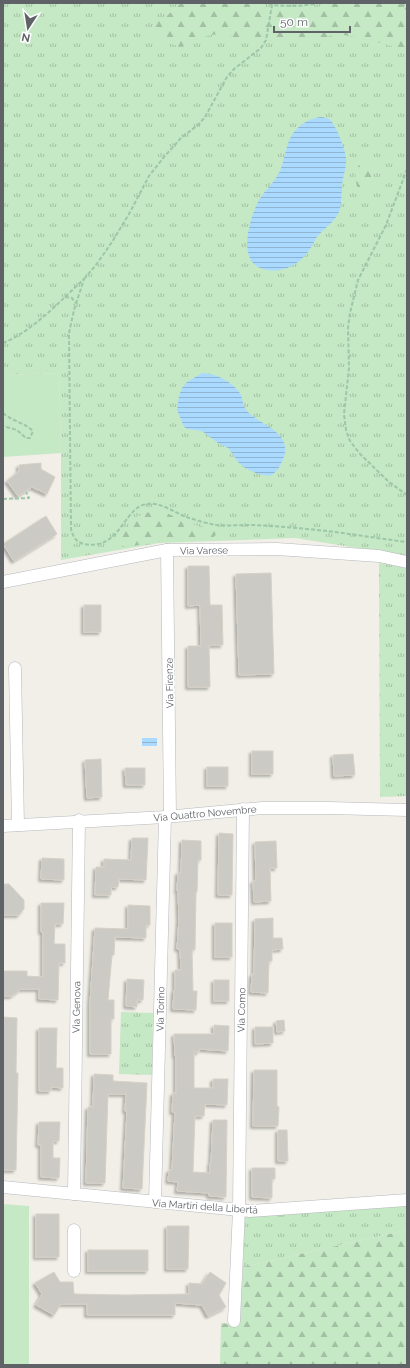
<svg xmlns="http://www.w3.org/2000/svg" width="410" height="1368" font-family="Raleway,sans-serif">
<defs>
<pattern id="grass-tufts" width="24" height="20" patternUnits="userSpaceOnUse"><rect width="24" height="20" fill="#c5e8c5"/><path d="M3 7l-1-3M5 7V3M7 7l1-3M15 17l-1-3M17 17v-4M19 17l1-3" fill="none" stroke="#a3c0a4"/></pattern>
<pattern id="forest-firs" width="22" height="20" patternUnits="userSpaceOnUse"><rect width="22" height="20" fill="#c5e8c5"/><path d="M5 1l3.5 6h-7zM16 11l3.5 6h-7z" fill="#a3c0a4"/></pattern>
<pattern id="water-rules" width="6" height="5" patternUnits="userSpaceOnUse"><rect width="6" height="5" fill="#aadaff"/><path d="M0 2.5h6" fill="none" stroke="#8eb4d2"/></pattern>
<filter id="shadow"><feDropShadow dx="-2.5" dy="2.5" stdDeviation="1" flood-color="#0004"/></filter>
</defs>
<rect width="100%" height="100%" fill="#f1efe8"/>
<g fill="url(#grass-tufts)">
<polygon points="3,3 407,3 407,556 295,538 159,543 61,560 61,453 59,373 3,375"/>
<polygon points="379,563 407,568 407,796 380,797"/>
<polygon points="121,1012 153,1013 152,1075 119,1074"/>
<polygon points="407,1205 407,1230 243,1267 245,1216"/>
</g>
<g fill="url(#forest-firs)">
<path d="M180 3H259L268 10 276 12 284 9H311L333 3H407V50L361 38 338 34 309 41 292 38H239L218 34 199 37 187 46 180 47 159 39 152 35V30L154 24C163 19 173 12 180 3Z"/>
<path d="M365 163 368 164C375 172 371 184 365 192L359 191C356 186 354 175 357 168 358 165 362 164 365 163Z"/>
<path d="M152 511C168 511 180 520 195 525 201 527 208 527 215 529L217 531 215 536 208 540 159 542 126 547 120 545 119 539 136 517Z"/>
<polygon points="407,1230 407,1365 220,1365 221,1323 240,1325 243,1267"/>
</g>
<g fill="#c5e8c5">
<polygon points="59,373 61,453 3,457 3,375"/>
<polygon points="3,1204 29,1206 29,1365 3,1365"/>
</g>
<g fill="url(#water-rules)">
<path d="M321 117C323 117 327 118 329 119 336 124 345 149 346 158 347 167 342 178 342 188 341 195 342 204 339 212 335 222 324 228 317 237 314 241 312 247 308 252 298 266 280 274 263 269 236 262 250 217 259 200 265 190 274 183 279 173 283 165 284 156 287 147 291 131 304 119 321 117Z"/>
<path d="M202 373C215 373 234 382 241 395 243 401 243 407 248 412 262 426 294 433 283 459 280 467 277 472 270 476L258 474 245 468 239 463 228 448 218 443 202 431 187 429 184 427 177 410 179 396 182 388 187 382Z"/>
<rect x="142" y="738" width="15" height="8"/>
</g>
<g fill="#cccac5" stroke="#d6d1c6" filter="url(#shadow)">
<polygon points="41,463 41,469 55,477 47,494 32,487 18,496 7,481 19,471 19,465"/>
<polygon points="46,516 57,534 14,561 3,544"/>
<polygon points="188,566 209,566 210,605 222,605 223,645 209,645 210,687 188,687 188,646 201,646 200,605 188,606"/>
<polygon points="271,573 274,674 239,675 236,574"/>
<rect x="84" y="605" width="17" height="27"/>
<rect x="252" y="751" width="21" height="23"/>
<polygon points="353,754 355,775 334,776 333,755"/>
<polygon points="101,759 102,797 87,798 85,760"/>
<rect x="207" y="767" width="21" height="19"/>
<polygon points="125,768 145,768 145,785 126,785"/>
<polygon points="219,833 233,834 232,895 218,895"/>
<polygon points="132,838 148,838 146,880 119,879 118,887 111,887 111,895 95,895 96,867 104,867 104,859 131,860"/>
<polygon points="182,840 201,841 201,860 198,860 197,892 196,892 195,950 192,949 193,991 197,991 196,1010 173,1009 174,990 175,990 175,970 181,970 180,949 177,949 179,919 178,891 177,891 178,872 181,873"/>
<polygon points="276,841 277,868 270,868 271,901 254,902 253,881 256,880 255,842"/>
<polygon points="42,858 64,859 64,880 41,879"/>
<polygon points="3,884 9,884 24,900 24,909 19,915 3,915"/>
<polygon points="41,903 64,903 63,924 55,924 54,944 65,944 65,963 59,963 58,1000 39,999 39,989 21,989 12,996 3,996 3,971 27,971 27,976 43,977 43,932 41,932"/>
<polygon points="128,905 150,906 150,925 146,925 146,938 115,937 114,955 112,955 108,1000 114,1000 114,1019 111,1019 111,1054 90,1054 90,1003 95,928 128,929"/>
<polygon points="273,918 273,938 282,938 283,949 272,950 272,961 269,961 268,993 251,992 252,974 254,974 255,919"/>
<rect x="215" y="923" width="17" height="34"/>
<polygon points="127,979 144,980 143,1000 137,1000 137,1007 126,1006"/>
<rect x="214" y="980" width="15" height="21"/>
<polygon points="3,1017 17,1018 16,1073 18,1073 16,1170 3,1170"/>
<polygon points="284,1020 285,1031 277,1032 276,1021"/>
<polygon points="214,1025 229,1026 228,1051 199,1049 199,1052 194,1052 194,1088 213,1088 213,1079 228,1079 227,1105 205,1104 204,1116 195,1116 193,1172 210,1173 210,1163 211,1163 213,1120 227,1120 226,1197 209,1196 209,1193 177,1191 178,1182 168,1181 169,1170 172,1170 175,1112 172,1112 173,1093 176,1093 176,1056 175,1056 174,1034 214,1034"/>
<polygon points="255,1027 273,1027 273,1043 255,1044"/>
<polygon points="39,1028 57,1028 56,1068 63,1068 63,1088 51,1087 51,1091 39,1091"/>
<polygon points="254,1070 277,1070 277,1106 279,1107 278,1126 253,1126"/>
<polygon points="94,1074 113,1075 113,1081 147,1083 142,1189 123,1188 127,1111 125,1111 126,1094 108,1094 105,1183 86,1183 88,1107 93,1107"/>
<polygon points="39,1122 60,1122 59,1141 53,1141 53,1158 60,1158 59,1178 41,1177 41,1145 38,1145"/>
<polygon points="278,1130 287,1130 288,1161 278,1161"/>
<polygon points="252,1168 275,1168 275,1179 272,1179 272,1198 252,1197"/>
<rect x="36" y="1214" width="23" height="43"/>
<polygon points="167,1226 189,1226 188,1269 167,1269"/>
<rect x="88" y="1250" width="60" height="21"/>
<polygon points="54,1272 60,1282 73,1282 74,1294 125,1295 189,1294 189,1283 202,1284 210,1272 226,1283 219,1295 226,1307 208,1316 202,1305 175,1303 175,1315 87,1315 87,1304 61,1304 54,1315 36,1305 42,1294 35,1283"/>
</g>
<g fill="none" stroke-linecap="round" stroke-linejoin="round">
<g stroke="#b5b8bc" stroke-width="13">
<g id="minor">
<polyline points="167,550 170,816"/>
<polyline points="3,582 167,550 277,549 379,556 407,562"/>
<polyline points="15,668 18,825"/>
<polyline points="3,826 165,817 263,808 329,808 407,810"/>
<polyline points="3,1187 250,1211 407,1200"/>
<polyline points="74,1194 79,820"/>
<polyline points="155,1202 165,817"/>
<polyline points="74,1271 74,1230"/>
<polyline points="234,1321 239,1210 243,809"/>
</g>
</g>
<g stroke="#9cc7a9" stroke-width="2" stroke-dasharray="4 2" stroke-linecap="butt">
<path d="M269 3 272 5C287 6 303 7 317 3"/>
<polyline points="402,3 407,10"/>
<polyline points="407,169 386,225 358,280 350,313 348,327 349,368 344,414 346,430 350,441 360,454 389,482 407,495"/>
<polyline points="84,279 96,265 112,242 129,214 149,176 164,157 180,139 199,124 205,117 227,77 234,69 261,48 266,40 272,5"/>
<polyline points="65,297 72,298 75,303"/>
<path d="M3 343C33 331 60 301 84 279L74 310 69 333 71 529C73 537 76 542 84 544 121 551 123 507 147 504 160 502 172 511 184 516 194 520 206 523 216 525 228 526 241 525 253 525 271 526 289 527 307 529 341 532 374 538 407 542"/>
<path d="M3 413C12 421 25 423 33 431L30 438H26L17 430 3 426"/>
<polyline points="3,499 29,498 26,492"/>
</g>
<use href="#minor" stroke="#fff" stroke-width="12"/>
</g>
<g text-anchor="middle" stroke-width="3.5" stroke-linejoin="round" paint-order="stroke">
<g font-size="10" fill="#5f6368" stroke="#fff">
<text transform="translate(204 550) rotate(-1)" y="4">Via Varese</text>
<text transform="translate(169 683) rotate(-91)" y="4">Via Firenze</text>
<text transform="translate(205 813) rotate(-5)" y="4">Via Quattro Novembre</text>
<text transform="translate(76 1007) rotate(-89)" y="4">Via Genova</text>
<text transform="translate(160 1009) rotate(-89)" y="4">Via Torino</text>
<text transform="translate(241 1010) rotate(-89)" y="4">Via Como</text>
<text transform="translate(205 1206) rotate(4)" y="4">Via Martiri della Libertà</text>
</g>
</g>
<rect width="410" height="1368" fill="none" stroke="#5f6368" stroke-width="8"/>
<g transform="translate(28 28) rotate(192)" stroke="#ffffff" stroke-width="3" paint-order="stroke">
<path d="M0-3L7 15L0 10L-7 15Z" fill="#5f6368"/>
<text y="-6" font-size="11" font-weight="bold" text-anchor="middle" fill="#5f6368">N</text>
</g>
<path d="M274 26v6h76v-6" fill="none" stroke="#5f6368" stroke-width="2"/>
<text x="280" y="26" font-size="12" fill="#5f6368" stroke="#ffffff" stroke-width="3" paint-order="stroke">50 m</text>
</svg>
